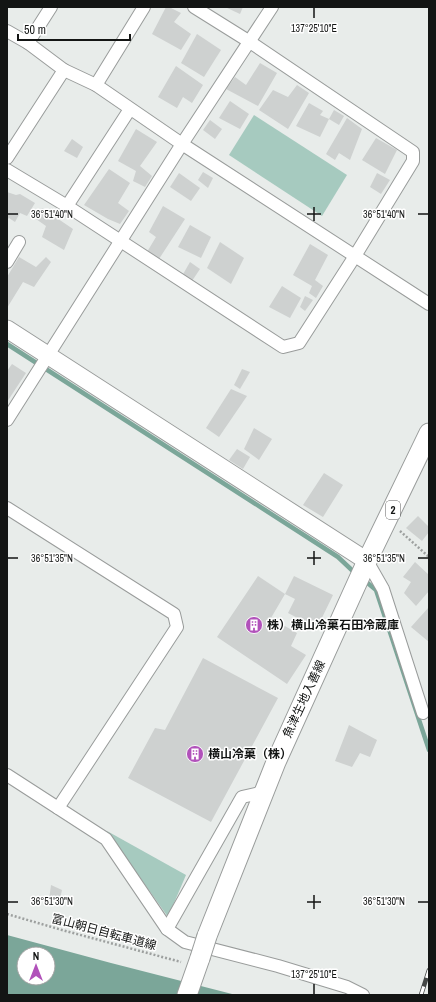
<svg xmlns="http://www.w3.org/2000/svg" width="436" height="1002" font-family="'Archivo Narrow','Noto Sans JP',sans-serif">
<rect width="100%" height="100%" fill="#e8ecea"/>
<g fill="#a6cabf">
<polygon points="254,115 347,175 322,216 229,155"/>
<polygon points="107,831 186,875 168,917"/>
</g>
<path fill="#7ba699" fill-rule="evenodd" d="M7 935 111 963 236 995H7ZM24 954H48V978H24Z"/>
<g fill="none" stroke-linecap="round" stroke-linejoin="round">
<g stroke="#7ba699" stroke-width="4.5">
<polyline points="7,344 338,557 356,574"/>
<polyline points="364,580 376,590 429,750"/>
</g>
</g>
<g fill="#ced1d0">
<polygon points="166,7 169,7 181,13 174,22 191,34 181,50 152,34"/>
<polygon points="225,7 243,7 240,14"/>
<polygon points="197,34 221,50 204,77 181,63"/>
<polygon points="260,63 277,73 258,106 226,89 235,77 246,85"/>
<polygon points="176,66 203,85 192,103 183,97 177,108 158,97"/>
<polygon points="297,85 309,93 288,129 259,110 273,90 288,97"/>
<polygon points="230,101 249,114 240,129 219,118"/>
<polygon points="309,103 323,111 320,115 329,119 320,137 296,126"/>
<polygon points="334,110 344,116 339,125 329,119"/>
<polygon points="347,118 362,129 350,160 339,153 335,160 326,154"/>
<polygon points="210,120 222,129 215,139 203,130"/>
<polygon points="136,129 157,142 140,166 152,176 145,187 133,181 136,171 118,161"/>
<polygon points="376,138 397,150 385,174 362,160"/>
<polygon points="72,139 83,147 77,158 64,151"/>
<polygon points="109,169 130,183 118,203 129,211 120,224 108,219 84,205"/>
<polygon points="203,172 213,178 208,188 198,180"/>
<polygon points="179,173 200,188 191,201 170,187"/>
<polygon points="377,173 390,180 381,194 370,187"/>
<polygon points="7,192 16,195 20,194 35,203 27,216 20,213 15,222 9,218 7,220"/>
<polygon points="163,206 185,219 159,259 147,252 156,237 149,232"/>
<polygon points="42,208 73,229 64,250 42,237 46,226 36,219"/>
<polygon points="190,225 211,237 201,258 178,247"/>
<polygon points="220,242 244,258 231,284 207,268"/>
<polygon points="310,244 328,255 315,280 323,286 316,298 309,293 312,286 293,275"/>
<polygon points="19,257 36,267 46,257 51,262 34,287 23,282 7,308 7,277"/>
<polygon points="190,262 200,269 192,281 182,276"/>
<polygon points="282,286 301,298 290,318 269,307"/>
<polygon points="305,296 313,300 305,311 300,307"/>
<polygon points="12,364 26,373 7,402 7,371"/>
<polygon points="242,369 250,372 240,389 234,385"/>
<polygon points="231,389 247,396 219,437 206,428"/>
<polygon points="254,428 272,439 259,460 244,449"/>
<polygon points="237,449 250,457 243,469 229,460"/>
<polygon points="324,473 343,485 323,517 303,505"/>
<polygon points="418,516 429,527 429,532 422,541 406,528"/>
<polygon points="415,562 429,575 429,591 416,606 404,593 411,582 403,577"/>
<polygon points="258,576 285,594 271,618 297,633 291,646 306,655 287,684 217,637"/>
<polygon points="294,576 333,595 317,628 288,613 295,599 285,594"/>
<polygon points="429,607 429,642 411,627"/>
<polygon points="203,658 278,698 211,822 128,778 155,728 165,730"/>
<polygon points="349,725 377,740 370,757 360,753 352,767 335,761"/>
<polygon points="51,885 62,890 59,903 49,900"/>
</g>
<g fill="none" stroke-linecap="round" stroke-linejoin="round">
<g stroke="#999c9b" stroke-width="14">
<g id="street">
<polyline points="7,31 28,43 64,70 96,85 182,144 429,304"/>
<polyline points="28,43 51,7"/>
<polyline points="96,85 144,7"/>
<polyline points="7,158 64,70"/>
<polyline points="7,170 67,206 283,347 299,343 355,256 413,161 413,152 250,42 194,7"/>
<polyline points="67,206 130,109"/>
<polyline points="7,262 19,242"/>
<polyline points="7,420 182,144 272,7"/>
<polyline points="7,508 174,614 177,627 58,808"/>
<polyline points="367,561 383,589 423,713"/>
<polyline points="7,775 106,839 167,929 185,942 278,966 347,987 363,995"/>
<polyline points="167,929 242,797 264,792"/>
</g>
</g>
<g stroke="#999c9b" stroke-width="19">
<polyline id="secondary" points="7,329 367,561"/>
</g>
<g stroke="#999c9b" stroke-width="21">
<g id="primary">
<polyline points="207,936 276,762 367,561 429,433"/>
<polyline points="187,995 200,958"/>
</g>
</g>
<g stroke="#9da09f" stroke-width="2.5" stroke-dasharray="2 2" stroke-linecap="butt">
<polyline points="400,531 429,557"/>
<polyline points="7,914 62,930 181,962"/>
</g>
<use href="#street" stroke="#fff" stroke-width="12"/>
<use href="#secondary" stroke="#fff" stroke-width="17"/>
<use href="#primary" stroke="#fff" stroke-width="19"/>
<g stroke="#444746" stroke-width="4.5">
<polyline id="rail" points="421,995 429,970"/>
</g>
<use href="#rail" stroke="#fff" stroke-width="3" stroke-dasharray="9" stroke-linecap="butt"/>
<g stroke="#999c9b" stroke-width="21" stroke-linecap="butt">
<polyline id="primary-bridge" points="200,958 207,936"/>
</g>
<use href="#primary-bridge" stroke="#fff" stroke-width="19"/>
</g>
<path fill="none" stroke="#131514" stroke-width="1.5" d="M314 8V18M314 207V221M8 214H18M307 214H321M418 214H428M314 551V565M8 558H18M307 558H321M418 558H428M314 895V909M8 902H18M307 902H321M418 902H428M314 984V994"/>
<defs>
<g id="building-disc" transform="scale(0.9)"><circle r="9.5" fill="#b151ba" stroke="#fff"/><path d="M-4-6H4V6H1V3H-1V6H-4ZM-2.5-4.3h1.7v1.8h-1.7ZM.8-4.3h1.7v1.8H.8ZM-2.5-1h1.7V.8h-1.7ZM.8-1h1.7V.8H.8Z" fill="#fff"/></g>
</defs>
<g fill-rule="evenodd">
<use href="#building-disc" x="254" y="625"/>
<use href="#building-disc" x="195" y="754"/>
</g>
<g text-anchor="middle" stroke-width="3" stroke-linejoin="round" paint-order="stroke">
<rect fill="#fff" stroke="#5a5b5a" stroke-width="1" x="386" y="501" width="14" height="18" rx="3"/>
<g font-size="11" font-weight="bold" fill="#131514">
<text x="393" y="514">2</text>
</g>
<g font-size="12" font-weight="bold" fill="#131514" stroke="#fff" text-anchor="start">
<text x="267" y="629">株）横山冷菓石田冷蔵庫</text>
<text x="208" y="758">横山冷菓（株）</text>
</g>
<g font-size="12" fill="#131514" stroke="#fff">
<text transform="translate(304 699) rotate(-65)" y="4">魚津生地入善線</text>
<text transform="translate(104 932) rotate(15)" y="4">富山朝日自転車道線</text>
</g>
</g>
<g font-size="10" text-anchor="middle" fill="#131514" stroke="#fff" stroke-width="3" stroke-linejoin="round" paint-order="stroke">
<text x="314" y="32">137°25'10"E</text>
<text x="52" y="218">36°51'40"N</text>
<text x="384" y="218">36°51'40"N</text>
<text x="52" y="562">36°51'35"N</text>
<text x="384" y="562">36°51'35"N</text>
<text x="52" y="905">36°51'30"N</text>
<text x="384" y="905">36°51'30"N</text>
<text x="314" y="978">137°25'10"E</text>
</g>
<rect width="436" height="1002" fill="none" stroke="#131514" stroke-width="16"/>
<g transform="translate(36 966)"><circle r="19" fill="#ffffff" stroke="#a1a1a1"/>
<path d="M0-3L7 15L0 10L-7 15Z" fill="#b151ba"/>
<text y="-6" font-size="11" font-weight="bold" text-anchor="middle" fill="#131514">N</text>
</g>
<path d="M18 34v6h112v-6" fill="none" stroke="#131514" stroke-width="2"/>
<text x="24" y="34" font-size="12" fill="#131514" stroke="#ffffff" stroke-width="3" paint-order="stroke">50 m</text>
</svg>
